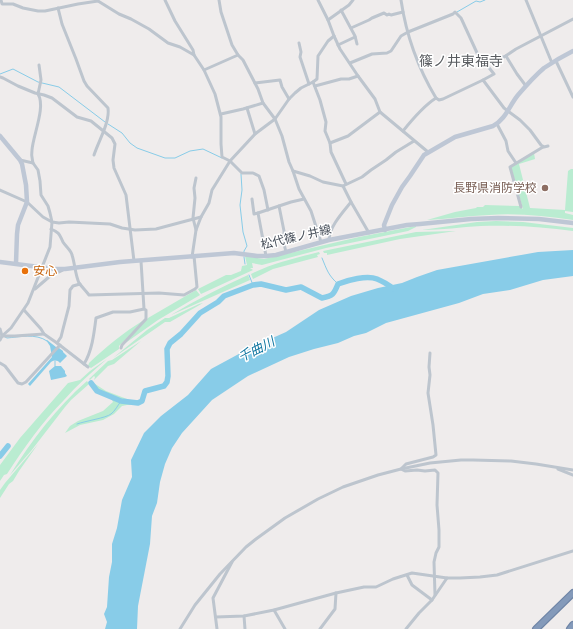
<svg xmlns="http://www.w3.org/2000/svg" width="573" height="629" font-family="'Titillium Web','Noto Sans JP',sans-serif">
<rect width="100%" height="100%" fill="#efecec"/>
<g fill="#baecd1">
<path d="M534 153 535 159 519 164 530 208 565 210 568 171 571 169H573V212L565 211V213L573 215V220C545 216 517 213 489 215 468 216 447 219 427 220L455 212 476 208 477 207H483L485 205 520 206 523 209 511 167Z"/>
<path d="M496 221 523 222 573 228V231C542 227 512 225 481 226 461 227 442 230 422 230L477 222Z"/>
<polygon points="416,226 416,227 408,231 326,248 262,265 252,263 253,268 250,268 253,270 201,294 198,289 226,275 231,275 241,271 242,266 247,265 245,256 264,259 359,237"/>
<polygon points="456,231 400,239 327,255 327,253 324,253 323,251 416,232"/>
<path d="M319 252 320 254 317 255 318 257 273 269 253 279 251 274C273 263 296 258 319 252Z"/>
<path d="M248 275 250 280 171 315C196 300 221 287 248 275Z"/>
<polygon points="196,290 200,295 158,320 124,344 148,318"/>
<polygon points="203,303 170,322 165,322 113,358 147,330 165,318 169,318 199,304"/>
<path d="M144 320 119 346V349L91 368 88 366 89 363C106 347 124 332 144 320Z"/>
<polygon points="141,341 114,364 108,366 94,380 95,377 94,376 90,380 89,379 108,361 112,360"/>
<path d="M107 359C92 372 77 385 64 400 42 422 24 448 7 474L4 475 0 481V465L20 438 68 383 80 380 90 371Z"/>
<path d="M87 381 89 384 71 400 65 407 31 451 10 475C32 440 56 408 87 381Z"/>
<path d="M92 382 106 391 127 399 131 405H127L122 406 114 414 103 420 80 425 65 433 70 426 78 421 103 411 113 402C111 395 102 395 97 391 94 389 92 386 90 384Z"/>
<polygon points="38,444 19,471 13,481 9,484 0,498 0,490 5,483"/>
</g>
<g fill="#88cce8">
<polygon points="573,250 573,276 543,280 510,290 483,294 459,303 386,323 366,333 354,336 338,343 314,349 289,357 248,376 212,400 182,433 172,448 165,464 160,482 157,503 152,516 150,544 138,606 137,629 105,629 107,622 104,614 107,607 109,577 112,562 112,544 117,528 122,500 132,477 131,460 144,433 161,416 188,395 211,369 248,349 286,332 319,310 351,296 378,288 402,283 417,277 437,270 538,252"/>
<path d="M46 340H47L56 347 59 348 63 351V352L67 356 60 363C57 360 55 360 51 362L30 386 28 384 52 357 50 346Z"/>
<polygon points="55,366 61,366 65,371 65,373 67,376 65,377 51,380 49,371"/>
</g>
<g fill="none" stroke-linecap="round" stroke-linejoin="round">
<g stroke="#88cce8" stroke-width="1">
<polyline points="457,12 476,1 480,2 485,0"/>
<polyline points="0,74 13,69 38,82 59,87 105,122"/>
<polyline points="108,124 122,133 130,143 137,148 165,158 175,158 190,151 203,149 222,158"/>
<polyline points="241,174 242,190 240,205 243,232 247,246 244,251 244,252"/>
<polyline points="244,257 245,264"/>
<path d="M322 258C327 270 328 275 338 284"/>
<polyline points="249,275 253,285"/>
<path d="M5 337 7 338C19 337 36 333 47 341"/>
<polyline points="55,366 55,361"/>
<path d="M77 424C85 421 106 418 111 414 115 411 118 405 121 401"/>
</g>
<g stroke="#88cce8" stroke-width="5.5">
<path d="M91 383 97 391 121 401 138 403 142 401 145 391 164 386 167 382 168 376 167 349 170 343 181 334 200 313 218 302 224 296 253 285 261 284 286 290 301 287 322 298C333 296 334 294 338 284 348 280 367 275 377 279 382 281 390 286 394 289"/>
<polyline points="0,456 8,446"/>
</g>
<g stroke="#6f85a6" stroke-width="8">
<g id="highway">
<polyline points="536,629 573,593"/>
<polyline points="570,629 573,625"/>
</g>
</g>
<g stroke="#bdc5ce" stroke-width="3">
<polyline points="1,0 2,4 13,4 23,8 38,11 45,11 78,4 98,1 119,14 131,19 149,29 168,43 180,47 194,55"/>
<polyline points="165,0 175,21 193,50 194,55 204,70 215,94 221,117 221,144 222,157 230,161 242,173 253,173 259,176 264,190 268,210"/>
<polyline points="219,0 221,12 232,45 238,55 243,60 258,89 263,103 275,119 282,136 289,162 293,171 299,189 311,211 321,242"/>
<polyline points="318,0 328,20 334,36 340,49 358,76 375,99 380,112 428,152"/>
<path d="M401 0C406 34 418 68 436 98L439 100 443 99 483 80 504 108 520 120 530 130 541 145 544 147 548 146"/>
<polyline points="526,0 552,63"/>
<path d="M58 8 62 24 76 59 84 81 87 86 108 108C110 122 99 140 94 155"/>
<polyline points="341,10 355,36 357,44"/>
<polyline points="328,20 349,5 353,0"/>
<polyline points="351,28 369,20 372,18 384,13 387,15 389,14 391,15 403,12"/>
<polyline points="299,43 301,52 300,57 309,84"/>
<polyline points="338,45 355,37"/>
<polyline points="506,56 517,74 526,86"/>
<polyline points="556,61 573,97"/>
<polyline points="350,63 372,54 387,53 391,51 401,36 408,32 453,14 455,12 461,18 478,55 486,64"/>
<polyline points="204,70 238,55"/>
<polyline points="0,77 3,78 18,86 35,93 44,95 52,98 77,117 91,121 112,138 115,144 113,160 114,168 126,195 134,261"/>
<polyline points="483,80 494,74 486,64 498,56 504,57 516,49 573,19"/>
<polyline points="313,82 320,100 326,122 325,131 330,143 331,152 346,184"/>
<polyline points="255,83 280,80 282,87 289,99"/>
<polyline points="315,86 341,79 349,79 358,76"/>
<polyline points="247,108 255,134"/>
<polyline points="221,114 243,109 263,103"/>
<polyline points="497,124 506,141 508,151 516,163"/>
<path d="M403 131C411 121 425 105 436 98"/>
<polyline points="330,143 348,136 380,112"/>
<path d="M33 163C32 158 31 155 32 150 33 135 46 107 38 94L41 80 39 65"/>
<polyline points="293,171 310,176 323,182 343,186 362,177 371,170 386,160 396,152 414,141"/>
<polyline points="196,178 194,188 195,198 193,218 196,230"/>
<polyline points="343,186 351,202 369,233"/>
<polyline points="0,190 27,202 43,217 52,222 59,223 69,222 110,224 122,228 135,230 156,229 201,217"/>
<polyline points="252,199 254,214 258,213"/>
<polyline points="279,206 284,231 284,235 283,240 286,252"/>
<polyline points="521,207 510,167 543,147"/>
<path d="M51 229C60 233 59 234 63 242 66 247 71 250 72 255 75 264 75 274 79 283 82 287 86 291 89 295L159 293 184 295 195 289 197 287 194 256"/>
<path d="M329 240C329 227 343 212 351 202"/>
<polyline points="266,256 258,213 291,202 304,199"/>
<polyline points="192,257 196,230 201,217 209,203 212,190 230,161 255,134 275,119 289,99 295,93 301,88 313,82 317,79 318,56 328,41 334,36"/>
<polyline points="35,289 49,277 63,270"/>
<polyline points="24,310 41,329 44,334 57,343 88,367"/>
<polyline points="0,329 2,336"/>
<polyline points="2,336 15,336 44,334"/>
<polyline points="0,340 2,336 11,328 28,303 50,247 52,222 50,213 48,206 41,195 40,181 38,170 33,163 20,160"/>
<polyline points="57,343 61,337 63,329 69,306 70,290 73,286 80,284"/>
<polyline points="121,348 122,345 146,319 146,310 144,309 141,261"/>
<polyline points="430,353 429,367 430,375 428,393 433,425 436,455 433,457 406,464 401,469 405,471 417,470 425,471 435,470 438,473 437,505 439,530 439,547 436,553 434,562 435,595"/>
<polyline points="0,363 5,366 18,383 22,384 26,382 60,345"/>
<path d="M84 364C92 351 94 334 96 318L113 312H130L144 309"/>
<polyline points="558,469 573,475"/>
<polyline points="407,575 412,585 432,600"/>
<polyline points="274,610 285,629"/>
<polyline points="244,616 245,629"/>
<polyline points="216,617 244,616 274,610 336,593 364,587 376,587 393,579 412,573 447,578 460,578 480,577 497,575 573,551"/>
<polyline points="180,629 195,605 220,574 246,547 256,539 285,518 318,499 343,487 378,475 401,469 430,463 461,460 473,460 511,461 536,464 573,470"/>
<polyline points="217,629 213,598 232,562"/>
<polyline points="320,629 335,609 336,593"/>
<polyline points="406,629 419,613 432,600 447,578"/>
</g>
<g stroke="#bec7d5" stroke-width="4.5">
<polyline points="0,136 20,160 22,164 26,185 27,202 18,225 17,234 16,263"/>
<path d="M385 230 384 225 392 205 402 187 410 176 424 155 455 137 493 126C506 119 509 106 518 95 524 88 537 74 544 68 553 62 563 56 573 51"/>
<polyline points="0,262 55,269 65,269 120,262 234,253 257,256 266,256 276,255 329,240 407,225 420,224 471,219 498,218 539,219 573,223"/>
</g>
<use href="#highway" stroke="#849aba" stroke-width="5.5"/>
</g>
<circle fill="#8d6e63" stroke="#fff" stroke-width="1.5" cx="545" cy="188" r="4"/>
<circle fill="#e8710a" stroke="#fff" stroke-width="1.5" cx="25" cy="271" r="4"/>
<g text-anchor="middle" stroke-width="3" stroke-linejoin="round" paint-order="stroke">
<g font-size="12" fill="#785e54" stroke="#fff" text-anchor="end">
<text x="537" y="192">長野県消防学校</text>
</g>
<g font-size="12" fill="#454d58" stroke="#fff">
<text transform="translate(296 237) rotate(-13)" y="4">松代篠ノ井線</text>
</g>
<g font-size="12" fill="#c56008" stroke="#fff" text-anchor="start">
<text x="33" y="275">安心</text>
</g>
<g font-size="13" font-style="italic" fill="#1076a0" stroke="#fff">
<text transform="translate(256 349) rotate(-27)" y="5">千曲川</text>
</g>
<g font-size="14" fill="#595c60" stroke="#fff">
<text x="461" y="66">篠ノ井東福寺</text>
</g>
</g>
</svg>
